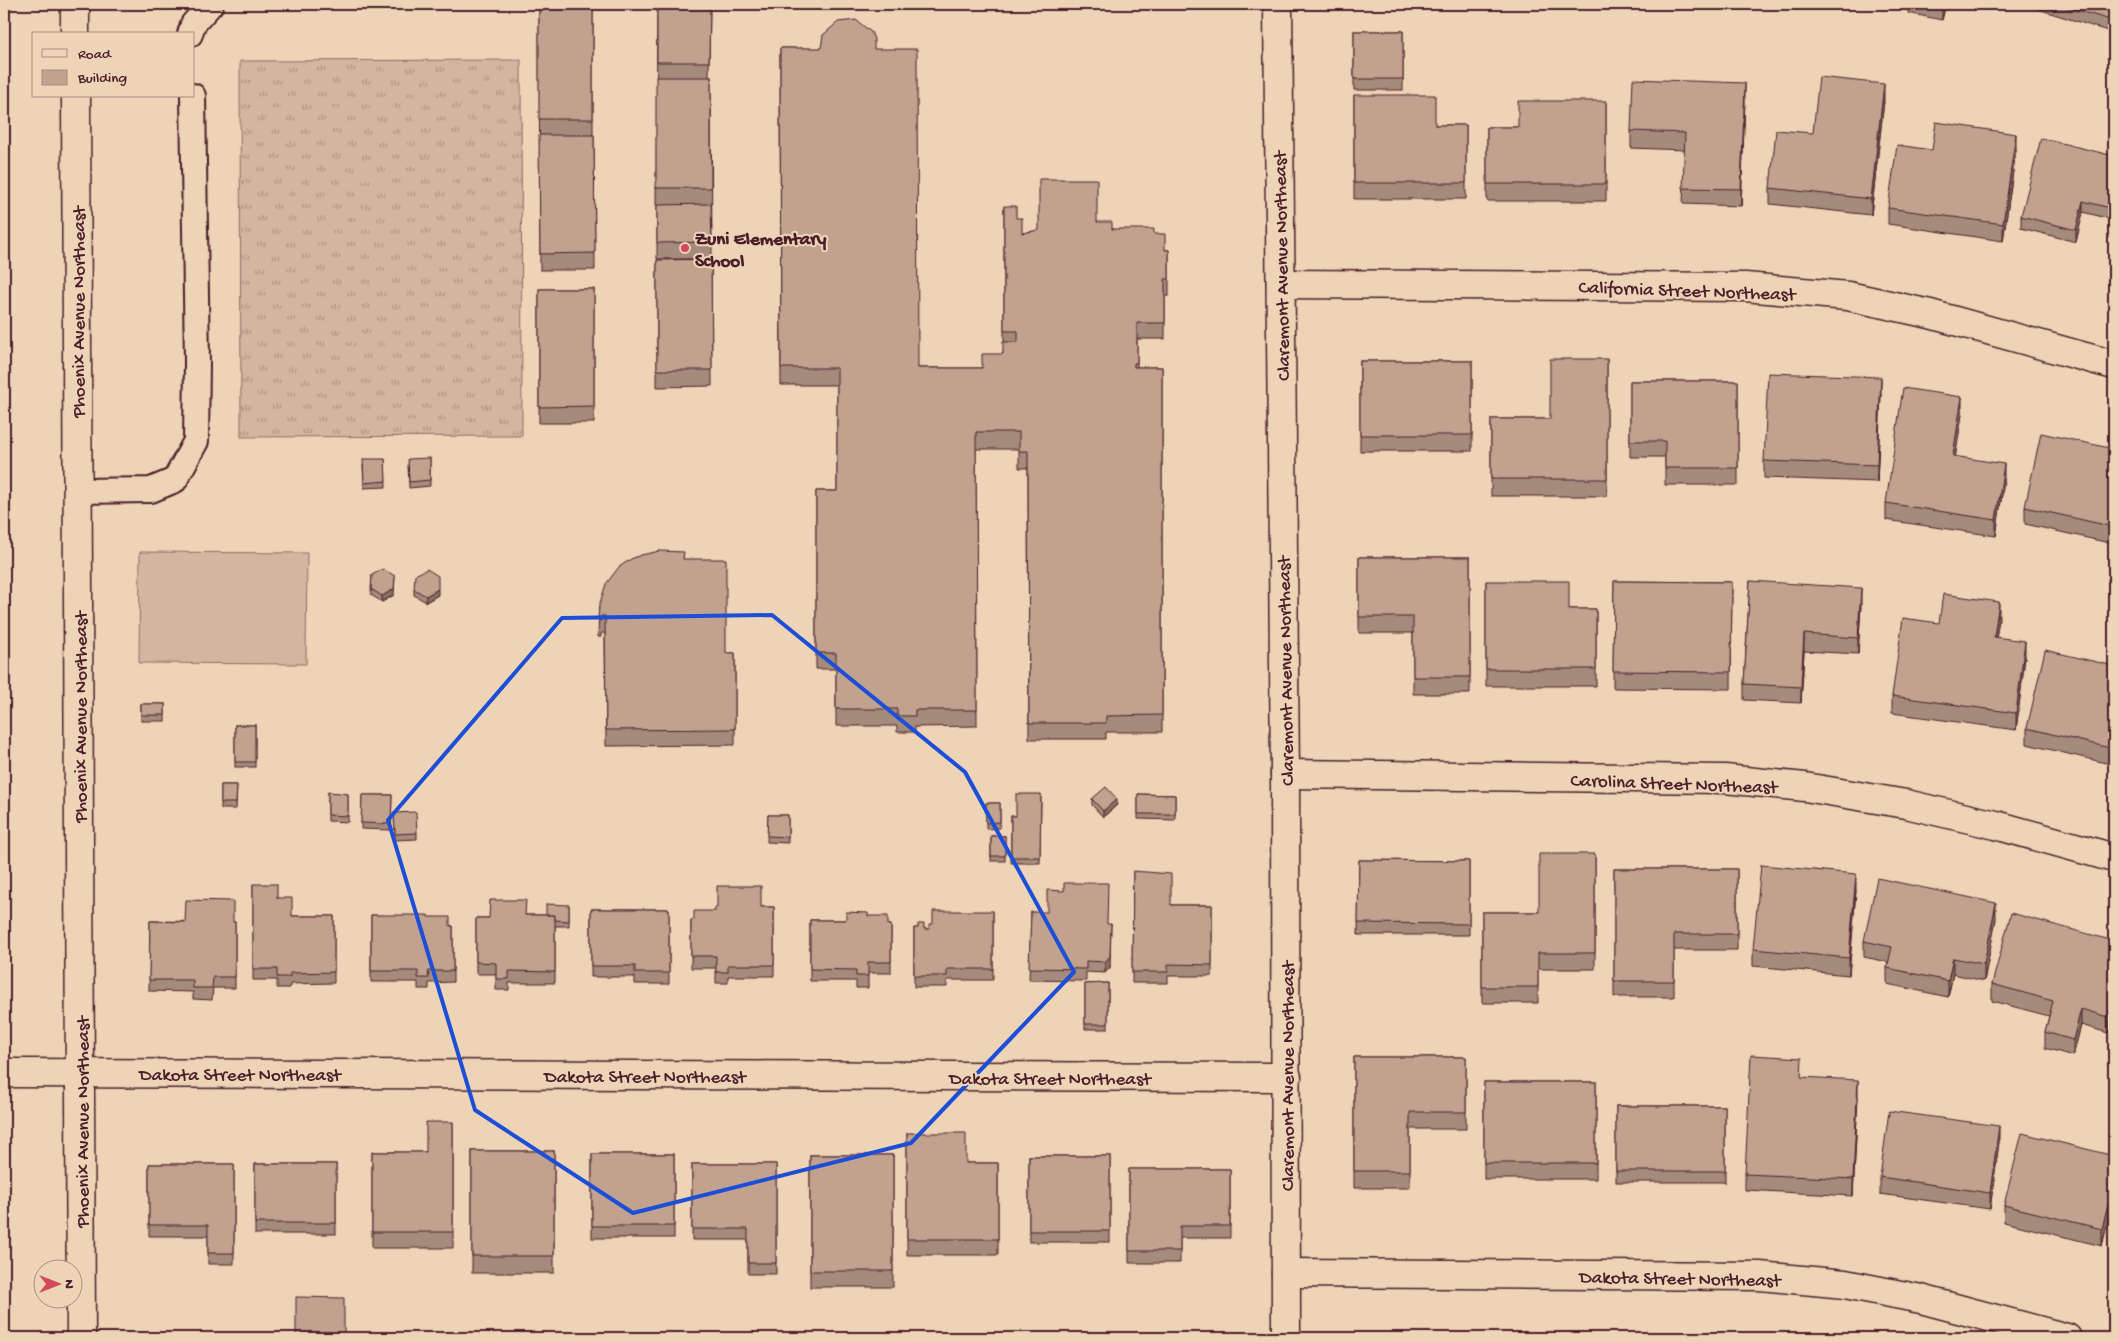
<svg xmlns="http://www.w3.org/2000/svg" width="2118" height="1342" font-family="'Gochi Hand',sans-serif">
<defs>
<pattern id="grass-tufts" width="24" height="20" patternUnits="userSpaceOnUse" patternTransform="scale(1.25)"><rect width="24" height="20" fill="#d3b6a0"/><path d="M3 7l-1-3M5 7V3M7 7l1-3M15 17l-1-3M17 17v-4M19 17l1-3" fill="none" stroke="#ad9383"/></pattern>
</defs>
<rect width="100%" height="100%" fill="#eed4b6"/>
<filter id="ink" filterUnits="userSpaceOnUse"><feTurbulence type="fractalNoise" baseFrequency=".02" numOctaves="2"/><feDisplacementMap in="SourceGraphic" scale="10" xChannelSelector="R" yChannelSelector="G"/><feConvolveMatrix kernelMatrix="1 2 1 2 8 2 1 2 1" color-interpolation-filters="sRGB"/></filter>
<g filter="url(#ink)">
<polygon fill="url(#grass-tufts)" stroke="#8e6a66" points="521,60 522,436 241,437 240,61"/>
<polygon fill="#d3b6a0" stroke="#8e6a66" points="140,552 307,553 306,664 139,663"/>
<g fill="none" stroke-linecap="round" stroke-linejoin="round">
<g stroke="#4a1f2b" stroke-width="28">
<g id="lane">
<polyline points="190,34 193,24 211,4"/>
<polyline points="78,491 151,490 175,480 196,441 197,362 193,96"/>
</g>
</g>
<g stroke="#4a1f2b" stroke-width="31">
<g id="street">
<polyline points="75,4 75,34"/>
<polyline points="1278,4 1285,774 1286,1338"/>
<polyline points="76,96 81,1338"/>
<polyline points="1281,284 1745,287 1848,296 1930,314 2114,365"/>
<polyline points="1285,774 1725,779 1805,787 1906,804 1996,825 2114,858"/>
<polyline points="4,1073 1287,1077"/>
<polyline points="1286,1273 1760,1276 1845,1284 1921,1299 2067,1338"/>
</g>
</g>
<use href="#lane" stroke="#eed4b6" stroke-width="24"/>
<use href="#street" stroke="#eed4b6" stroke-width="28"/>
</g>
<g fill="#a58b7b" stroke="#4a1f2b">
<polygon points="539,4 593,4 593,135 594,135 595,270 540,270"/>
<polygon points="657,4 710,4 709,77 711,77 712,259 657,259 657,205 656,205"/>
<polygon points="1845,4 1868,4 1868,7"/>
<polygon points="1908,4 1946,4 1942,20 1908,13"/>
<polygon points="1979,4 2002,4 2001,8"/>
<polygon points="2022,4 2114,4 2114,33"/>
<rect x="1354" y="31" width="49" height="59"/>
<polygon points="780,48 874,49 918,368 982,368 1003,354 1004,342 1004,206 1016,218 1022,233 1097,222 1112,229 1154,234 1165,250 1169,250 1169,296 1165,296 1165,339 1137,339 1137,367 1162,367 1162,732 1106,732 1106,739 1029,739 1028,468 1019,468 1019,449 976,449 977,726 915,727 915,732 897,732 897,726 836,726 836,669 816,669 816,491 837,491 837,385 781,385"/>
<polygon points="1354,95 1435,125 1466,125 1466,199 1354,199"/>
<polygon points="1745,99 1741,206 1683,204 1685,150 1631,148 1631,131"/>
<polygon points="1606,101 1606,201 1487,201 1487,127 1518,127"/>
<polygon points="1884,101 1871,215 1770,204 1770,188"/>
<polygon points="1932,150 2016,150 2003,241 1888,224 1888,208"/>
<polygon points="2114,156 2114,220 2083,212 2076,242 2021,228 2021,216"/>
<polygon points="711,259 712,386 657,387 657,260"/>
<rect x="539" y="289" width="55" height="134"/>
<polygon points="1607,359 1607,496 1491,496 1491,419 1550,419"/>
<rect x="1360" y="361" width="112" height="90"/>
<polygon points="1630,381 1738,381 1738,485 1665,485 1665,457 1630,457"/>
<polygon points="1881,394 1877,482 1764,478 1764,461"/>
<polygon points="1962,414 1955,456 2004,480 1996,536 1886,520 1886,503"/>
<polygon points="2114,449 2114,544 2025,524 2025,507"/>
<polygon points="430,458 430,486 409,488 408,464"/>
<polygon points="385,459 386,487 364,488 363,465"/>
<polygon points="1359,557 1470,557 1470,694 1413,694 1413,633 1359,633"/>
<polygon points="684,559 726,653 735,653 735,745 606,746 605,633 601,633 601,637 598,637 599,606"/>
<polygon points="372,575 394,595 382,602 371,595"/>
<polygon points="1486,581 1569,609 1596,609 1596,686 1486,686"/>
<polygon points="1614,581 1732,582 1731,689 1613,688"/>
<polygon points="1750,581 1861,604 1858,654 1804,651 1801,703 1744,700 1744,684"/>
<polygon points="414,589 438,595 426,602 414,595"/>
<polygon points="1999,619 1996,637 2025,657 2016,730 1892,713 1892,696 1939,623"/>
<polygon points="2114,666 2114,765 2027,744 2027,728"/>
<rect x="141" y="704" width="24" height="17"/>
<rect x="235" y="725" width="20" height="42"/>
<polygon points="221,785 237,785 236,809 221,809"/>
<polygon points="328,792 348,794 348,822 328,821"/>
<polygon points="1041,794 1040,863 1011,863 1011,816 1016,816"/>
<polygon points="1138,794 1175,795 1175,820 1138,819"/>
<polygon points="362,795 392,795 391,830 361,829"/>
<polygon points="1092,799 1117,805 1103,817 1092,805"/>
<polygon points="986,803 1000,803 1000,828 986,829"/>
<polygon points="394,813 417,833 417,839 395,840"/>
<polygon points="768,815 788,815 788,843 767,842"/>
<rect x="991" y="836" width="14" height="25"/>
<polygon points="1595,854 1595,969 1538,969 1538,1003 1482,1003 1482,912 1539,912"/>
<polygon points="1359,860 1469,861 1469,935 1358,935"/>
<polygon points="1614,869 1737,869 1737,950 1674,950 1674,997 1614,997"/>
<polygon points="1133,871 1171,905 1212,905 1212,976 1168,976 1168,983 1132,983"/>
<polygon points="253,884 277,898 292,916 334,916 334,983 290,984 290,988 277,988 277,980 253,980"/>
<polygon points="1856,890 1849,975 1753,966 1753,949"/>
<polygon points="569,905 569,926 555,926 555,983 509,983 509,990 496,990 496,974 476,974 476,918 489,918 526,915 546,915"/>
<polygon points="761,907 774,907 774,976 728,976 728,983 716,983 716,968 691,968 691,920 694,920 715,911"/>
<polygon points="591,909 669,909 669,984 635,984 635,977 591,977"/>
<polygon points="993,911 993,980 947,980 947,987 914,987 914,928 929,929 933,924"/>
<polygon points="1031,912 1107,924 1110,968 1105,973 1086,972 1086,981 1029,980"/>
<polygon points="371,915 428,917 450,926 453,926 453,982 429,983 429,989 418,989 418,982 371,982"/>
<polygon points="868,916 888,925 891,925 891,973 868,973 868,988 856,988 856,981 810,981 810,920 846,920"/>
<polygon points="1996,919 1984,981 1953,974 1948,997 1887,984 1887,968 1888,962 1864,957 1864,941"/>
<polygon points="150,921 235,922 235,988 213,988 212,1000 193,999 193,992 149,991"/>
<polygon points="2114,941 2114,1009 2108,1033 2081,1025 2073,1056 2045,1048 2045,1032 2049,1016 1992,1001 1992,984"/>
<polygon points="1108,983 1108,1029 1085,1029 1085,984"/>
<polygon points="1354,1057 1466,1057 1466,1129 1410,1129 1410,1188 1354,1188"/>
<polygon points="1802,1077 1858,1096 1853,1196 1745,1190 1745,1174"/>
<rect x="1484" y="1082" width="112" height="97"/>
<rect x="1616" y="1106" width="109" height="76"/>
<polygon points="453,1122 453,1248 372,1248 372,1152 426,1152"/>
<polygon points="907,1133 966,1163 998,1163 998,1255 907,1255"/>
<polygon points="1999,1142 1990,1209 1880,1194 1880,1177"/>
<rect x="472" y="1151" width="82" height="122"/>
<rect x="592" y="1154" width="82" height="84"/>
<rect x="810" y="1155" width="83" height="132"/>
<rect x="1029" y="1156" width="81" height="86"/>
<polygon points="2114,1156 2114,1195 2102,1246 2004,1222 2004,1205"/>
<polygon points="149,1164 234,1164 234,1264 208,1264 208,1236 149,1236"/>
<rect x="255" y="1164" width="81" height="70"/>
<polygon points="692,1164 776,1164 776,1274 748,1274 748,1240 692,1240"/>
<polygon points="1129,1169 1230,1169 1230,1238 1180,1238 1180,1263 1129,1263"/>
</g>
<g fill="#867164" stroke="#4a1f2b">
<polygon points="1942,4 1946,4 1942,20"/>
<polygon points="1745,83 1745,99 1741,206 1741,189"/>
<polygon points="1884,84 1884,101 1871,215 1871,199"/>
<polygon points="2016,134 2016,150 2003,241 2003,224"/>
<polygon points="2083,201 2083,212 2076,242 2076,230"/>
<polygon points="1881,377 1881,394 1877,482 1877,465"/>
<polygon points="1962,397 1962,414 1953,473 1953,456"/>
<polygon points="2004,464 2004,480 1996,536 1996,520"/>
<polygon points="395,576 394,595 382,602 382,596"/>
<polygon points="1861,588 1861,604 1858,654 1858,638"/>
<polygon points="438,589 438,595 426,602 426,596"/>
<polygon points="1999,602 1999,619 1994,653 1994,637"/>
<polygon points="1804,634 1804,651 1801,703 1801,687"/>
<polygon points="2025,641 2025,657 2016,730 2016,713"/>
<polygon points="1117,799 1117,805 1103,817 1103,811"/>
<polygon points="1856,874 1856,890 1849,975 1849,958"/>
<polygon points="1996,903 1996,919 1984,981 1984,964"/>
<polygon points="1111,924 1110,968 1105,973 1105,962"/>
<polygon points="1953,958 1953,974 1948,997 1948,981"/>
<polygon points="2114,992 2114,1009 2108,1033 2108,1017"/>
<polygon points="2081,1009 2081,1025 2073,1056 2073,1040"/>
<polygon points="1858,1080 1858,1096 1853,1196 1853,1179"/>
<polygon points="1999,1126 1999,1142 1990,1209 1990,1193"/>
<polygon points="2114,1178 2114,1195 2102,1246 2102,1229"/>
</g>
<g fill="#c0a28f" stroke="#4a1f2b">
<rect x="539" y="4" width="54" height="115"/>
<polygon points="657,4 710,4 709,62 657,62"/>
<polygon points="2056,4 2114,4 2114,21"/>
<polygon points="856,20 871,32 874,39 874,49 917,49 918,368 982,368 982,354 1003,354 1003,342 1018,342 1018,331 1004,331 1004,206 1016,206 1016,218 1022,218 1022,233 1039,230 1039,179 1097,179 1097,222 1112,222 1112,229 1154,229 1154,234 1165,234 1165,250 1169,250 1169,279 1165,279 1165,323 1137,323 1137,363 1134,363 1134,367 1162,367 1162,715 1106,716 1106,723 1029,723 1028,451 1019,451 1019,432 976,432 977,710 915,710 915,716 897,716 897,709 836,709 836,653 816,653 816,491 837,491 837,368 781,368 780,48 821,48 823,35 838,22"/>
<rect x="1354" y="31" width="49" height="48"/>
<rect x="656" y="77" width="55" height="111"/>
<polygon points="1819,77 1884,84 1871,199 1770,188 1776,130 1813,133"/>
<polygon points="1633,79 1745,83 1741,189 1683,188 1685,133 1631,131"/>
<polygon points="1354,95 1435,95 1435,125 1466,125 1466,183 1354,183"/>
<polygon points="1518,101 1606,101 1606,184 1487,184 1487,127 1518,127"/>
<polygon points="1936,122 2016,134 2003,224 1888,208 1897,145 1932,150"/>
<polygon points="539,135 594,135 595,253 540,254"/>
<polygon points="2041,138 2114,156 2114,209 2083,201 2076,230 2021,216"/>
<polygon points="711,204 712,242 657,243 657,205"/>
<polygon points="711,259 712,370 657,370 657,260"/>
<polygon points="539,289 594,289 594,406 539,407"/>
<polygon points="1550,359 1607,359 1607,479 1491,479 1491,419 1550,419"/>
<rect x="1360" y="361" width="112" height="74"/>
<polygon points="1768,373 1881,377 1877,465 1764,461"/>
<polygon points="1630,381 1738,381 1738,468 1665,468 1665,441 1630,441"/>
<polygon points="1903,388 1962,397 1953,456 2004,464 1996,520 1886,503"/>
<polygon points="2041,433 2114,449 2114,527 2025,507"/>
<polygon points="430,458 430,480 409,482 408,459"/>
<polygon points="363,459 385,459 386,481 364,483"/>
<polygon points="660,551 684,552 683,559 726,559 726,653 735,653 735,729 606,730 605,616 601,616 601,621 598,620 599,606 606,584 619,567 631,559 641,555"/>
<polygon points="1359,557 1470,557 1470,677 1413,677 1413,617 1359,617"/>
<polygon points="383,569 395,576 394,589 382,596 371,589 372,575"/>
<polygon points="427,569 438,576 438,589 426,596 414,589 415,575"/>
<polygon points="1486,581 1569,581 1569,609 1596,609 1596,669 1486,669"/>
<polygon points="1614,581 1732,582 1731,672 1613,671"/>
<polygon points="1750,581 1861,588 1858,638 1804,634 1801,687 1744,684"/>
<polygon points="1943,594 1999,602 1994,637 2025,641 2016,713 1892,696 1903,618 1939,623"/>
<polygon points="2045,650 2114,666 2114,749 2027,728"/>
<rect x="141" y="704" width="24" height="11"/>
<rect x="235" y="725" width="20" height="37"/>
<polygon points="221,785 237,785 236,803 221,803"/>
<polygon points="1106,787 1117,799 1103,811 1092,799"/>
<polygon points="328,792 348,794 348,816 328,815"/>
<polygon points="1016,794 1041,794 1040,857 1011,857 1011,816 1016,816"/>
<polygon points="1138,794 1175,795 1175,814 1138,814"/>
<polygon points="362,795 392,795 391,824 361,823"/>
<polygon points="986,803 1000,803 1000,822 986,823"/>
<polygon points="416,812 417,833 395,834 394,813"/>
<polygon points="768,815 788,815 788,837 767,836"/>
<rect x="991" y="836" width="14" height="20"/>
<polygon points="1539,854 1595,854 1595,953 1538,953 1538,987 1482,987 1482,912 1539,912"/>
<polygon points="1359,860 1469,861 1469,924 1358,923"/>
<polygon points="1761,865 1856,874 1849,958 1753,949"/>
<polygon points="1614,869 1737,869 1737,934 1674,934 1674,981 1614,981"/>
<polygon points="1133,871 1171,874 1171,905 1212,905 1212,965 1168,964 1168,972 1132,972"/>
<polygon points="1877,878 1996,903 1984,964 1953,958 1948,981 1887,968 1892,947 1864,941"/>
<polygon points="1064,883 1108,883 1107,924 1111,924 1110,956 1105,962 1086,961 1086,969 1029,968 1031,912 1047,912 1047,890 1064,891"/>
<polygon points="253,884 277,884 277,898 292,898 292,916 334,916 334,972 290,973 290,977 277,977 277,969 253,969"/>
<polygon points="717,886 761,886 761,907 774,907 774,965 728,965 728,972 716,972 716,956 691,956 691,920 694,920 694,911 715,911 715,907 717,907"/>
<polygon points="186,900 233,901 233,922 235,922 235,977 213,977 212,988 193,988 193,980 149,980 150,921 185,922"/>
<polygon points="490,900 526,900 525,915 555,915 555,972 509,971 509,979 496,979 496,963 476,962 476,918 489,918"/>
<polygon points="546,904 569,905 569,921 555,920 555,915 546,915"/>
<polygon points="591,909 669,909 669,973 635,973 635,966 591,966"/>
<polygon points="933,911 993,911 993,969 947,969 947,976 914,976 914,928 918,928 918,924 924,924 924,929 929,929 929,924 933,924"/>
<polygon points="846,912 868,913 868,916 888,916 888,925 891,925 891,962 868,962 868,976 856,976 856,970 810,969 810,920 846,920"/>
<polygon points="2011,913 2114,941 2114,992 2108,1017 2081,1009 2073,1040 2045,1032 2053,1001 1992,984"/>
<polygon points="371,915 428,915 428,917 450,917 450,926 453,926 453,971 428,971 429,978 418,978 418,971 371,971"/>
<polygon points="1108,983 1108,1024 1085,1024 1085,984"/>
<polygon points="1751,1055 1802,1058 1801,1077 1858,1080 1853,1179 1745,1174"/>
<polygon points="1354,1057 1466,1057 1466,1112 1410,1112 1410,1171 1354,1171"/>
<rect x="1484" y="1082" width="112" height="81"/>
<rect x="1616" y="1106" width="109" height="65"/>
<polygon points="1889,1111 1999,1126 1990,1193 1880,1177"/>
<polygon points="426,1122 453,1122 453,1232 372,1232 372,1152 426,1152"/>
<polygon points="907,1133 966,1133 966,1163 998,1163 998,1239 907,1239"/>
<polygon points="2022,1133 2114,1156 2114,1178 2102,1229 2004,1205"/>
<rect x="472" y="1151" width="82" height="105"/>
<rect x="592" y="1154" width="82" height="72"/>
<rect x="810" y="1155" width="83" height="116"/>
<rect x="1029" y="1156" width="81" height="75"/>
<polygon points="149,1164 234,1164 234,1253 208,1253 208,1225 149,1225"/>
<rect x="255" y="1164" width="81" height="59"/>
<polygon points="692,1164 776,1164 776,1263 748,1263 748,1229 692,1229"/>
<polygon points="1129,1169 1230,1169 1230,1226 1180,1226 1180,1251 1129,1251"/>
<polygon points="296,1297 344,1298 344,1338 296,1338"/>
</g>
</g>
<path fill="none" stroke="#1d4ed8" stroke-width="4" stroke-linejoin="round" d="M772 615 965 772 1074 972 911 1143 633 1213 475 1110 388 820 562 618Z"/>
<circle fill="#d1495b" stroke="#eed4b6" stroke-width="2" cx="685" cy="248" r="5"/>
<g text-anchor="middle" stroke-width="4" stroke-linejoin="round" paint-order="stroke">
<g font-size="19" font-weight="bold" fill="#4a1f2b" stroke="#eed4b6" text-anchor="start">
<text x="695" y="244">Zuni Elementary<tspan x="695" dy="22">School</tspan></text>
</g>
<g font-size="19" fill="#4a1f2b" stroke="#eed4b6">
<text transform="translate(1280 266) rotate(-91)" y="7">Claremont Avenue Northeast</text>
<text transform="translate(1687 289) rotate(2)" y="7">California Street Northeast</text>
<text transform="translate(77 312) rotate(-90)" y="7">Phoenix Avenue Northeast</text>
<text transform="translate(1284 671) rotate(-91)" y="7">Claremont Avenue Northeast</text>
<text transform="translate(79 717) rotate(-90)" y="7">Phoenix Avenue Northeast</text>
<text transform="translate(1674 782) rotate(2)" y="7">Carolina Street Northeast</text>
<text x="240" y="1080">Dakota Street Northeast</text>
<text x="645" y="1082">Dakota Street Northeast</text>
<text transform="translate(1286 1076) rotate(-90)" y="7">Claremont Avenue Northeast</text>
<text x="1050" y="1084">Dakota Street Northeast</text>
<text transform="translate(81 1122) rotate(-90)" y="7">Phoenix Avenue Northeast</text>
<text transform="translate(1680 1277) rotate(1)" y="7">Dakota Street Northeast</text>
</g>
</g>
<rect width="2118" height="1342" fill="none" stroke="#eed4b6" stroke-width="20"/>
<rect x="10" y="10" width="2098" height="1322" fill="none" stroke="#4a1f2b" stroke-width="2" filter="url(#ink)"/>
<rect x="32" y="32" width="162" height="65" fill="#eed4b6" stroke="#ac8c7e"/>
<rect x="42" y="49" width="25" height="8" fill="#eed4b6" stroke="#ac8c7e"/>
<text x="78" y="58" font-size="15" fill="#4a1f2b">Road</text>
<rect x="42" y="70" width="25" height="15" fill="#c0a28f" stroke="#ac8c7e"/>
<text x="78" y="82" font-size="15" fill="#4a1f2b">Building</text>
<g transform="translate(58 1284) rotate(90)"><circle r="24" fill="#eed4b6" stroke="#ac8c7e"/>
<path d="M0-4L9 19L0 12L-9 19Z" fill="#d1495b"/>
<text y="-8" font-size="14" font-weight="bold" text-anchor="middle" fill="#4a1f2b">N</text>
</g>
</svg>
